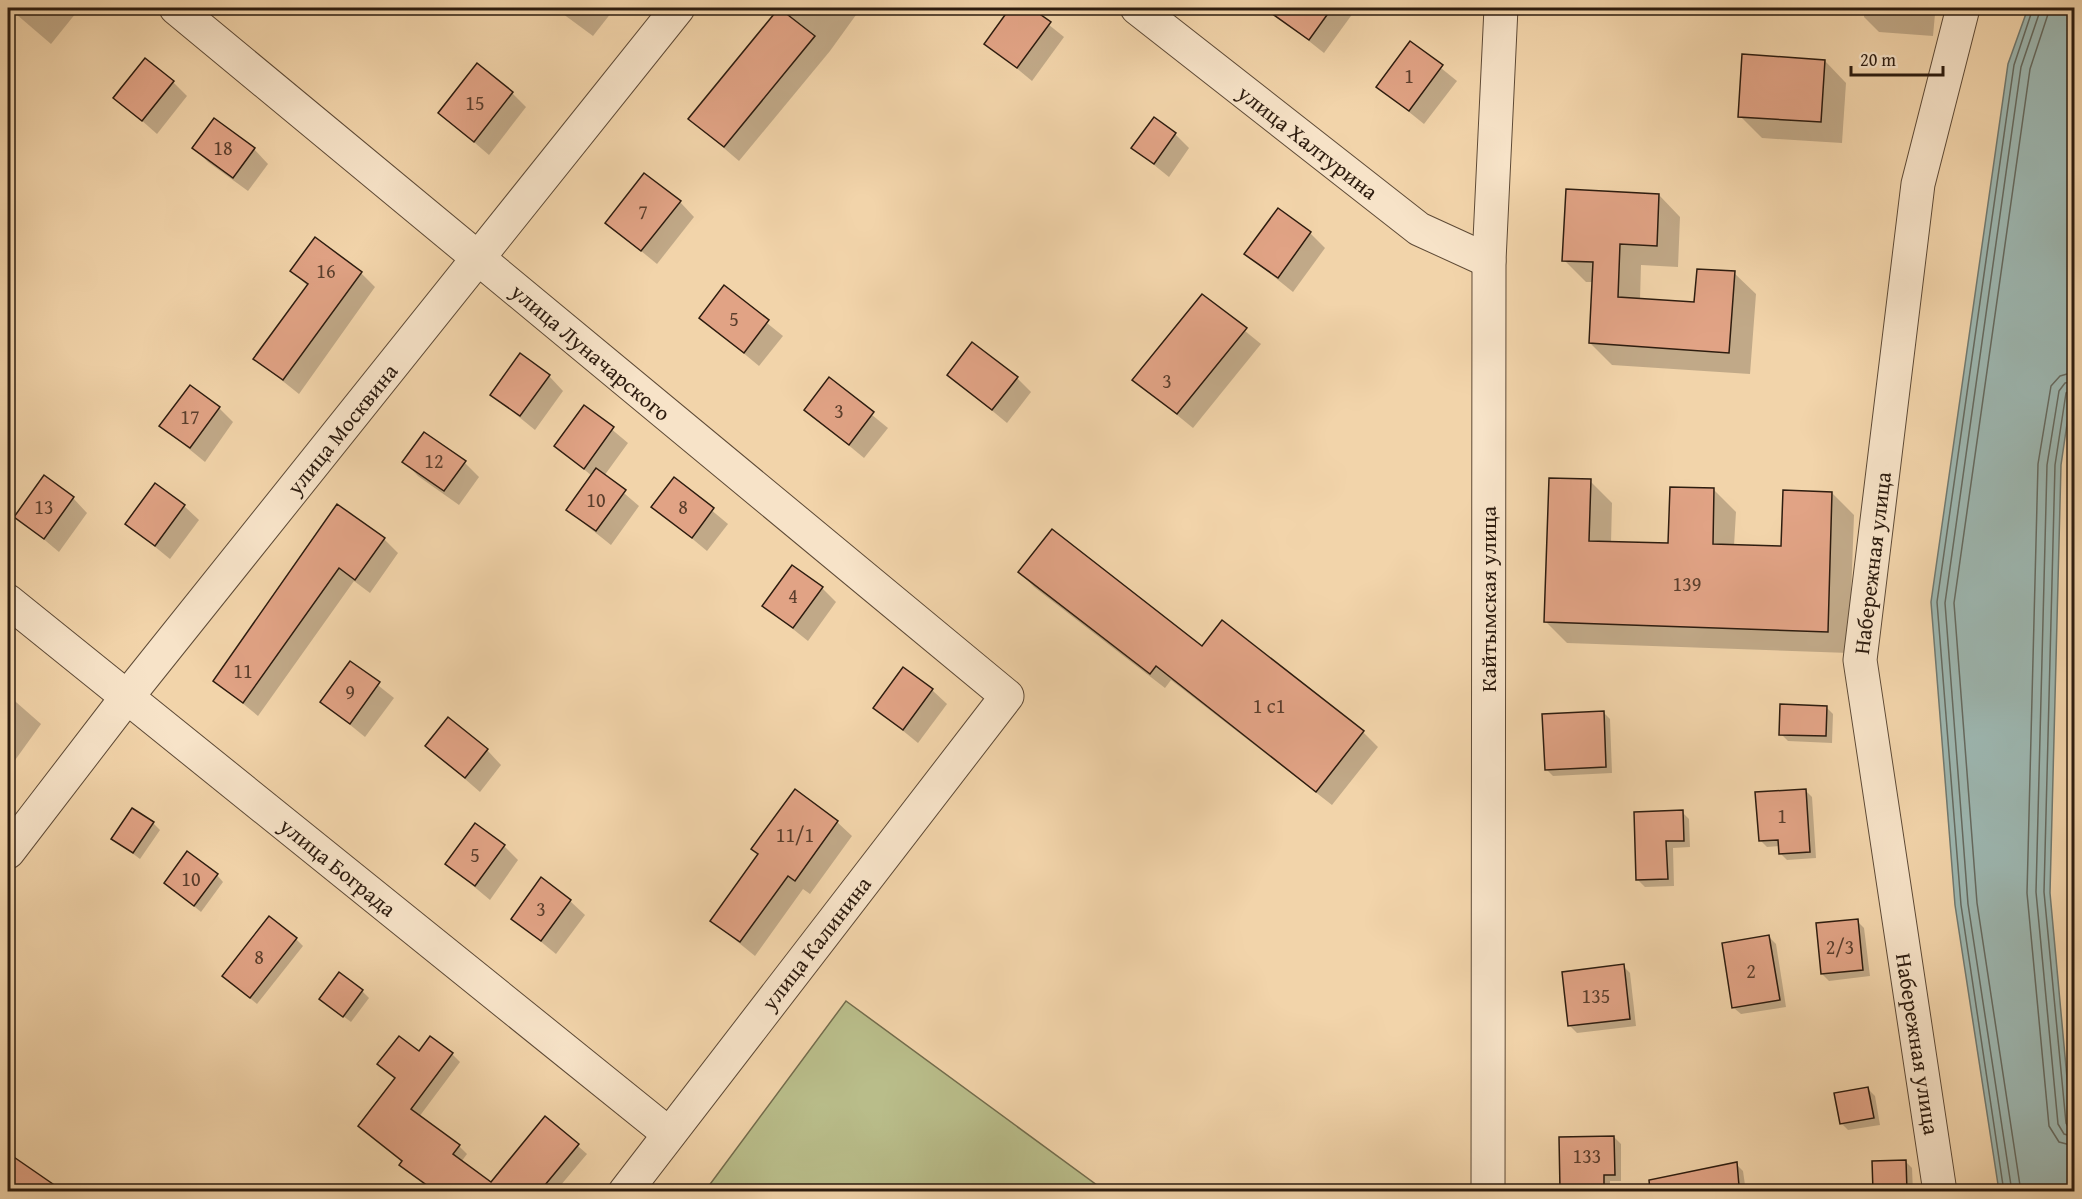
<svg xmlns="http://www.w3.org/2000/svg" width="2082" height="1199" font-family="'Gentium Book Plus',serif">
<rect width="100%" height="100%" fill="#f2d4aa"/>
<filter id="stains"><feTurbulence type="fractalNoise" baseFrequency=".00333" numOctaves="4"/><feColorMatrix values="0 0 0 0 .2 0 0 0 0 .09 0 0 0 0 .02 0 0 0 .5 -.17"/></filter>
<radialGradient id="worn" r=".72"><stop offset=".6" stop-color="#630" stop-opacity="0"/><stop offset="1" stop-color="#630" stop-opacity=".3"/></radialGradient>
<polygon fill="#b9bd8a" stroke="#736c4c" stroke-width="1.5" points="846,1001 1105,1191 705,1191"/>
<polygon fill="#9db7b1" stroke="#707970" stroke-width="1.5" points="2028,8 2074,8 2074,376 2061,465 2050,893 2074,1154 2074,1192 1999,1191 1955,905 1931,602 2008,64"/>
<g fill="#0003">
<polygon points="9,8 80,8 51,44"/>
<polygon points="555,8 615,8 593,36"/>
<polygon points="786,8 861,8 830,51 739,161 690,119"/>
<polygon points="1012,8 1028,8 1064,37 1032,81 986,43"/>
<polygon points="1267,8 1354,8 1356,9 1324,53"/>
<polygon points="1865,8 1928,8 1935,14 1933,36 1879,32 1864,17"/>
<polygon points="1410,43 1457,81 1424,124 1378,87"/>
<polygon points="1825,61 1846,83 1842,143 1762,138 1740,116"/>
<polygon points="173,82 187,96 157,134 115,97"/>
<polygon points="512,93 526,107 489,155 440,113"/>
<polygon points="1175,134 1189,148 1169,177 1133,148"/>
<polygon points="194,148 254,149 268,164 248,191 208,162"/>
<polygon points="1659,195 1680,217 1678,267 1641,265 1640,300 1696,304 1734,273 1756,294 1750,374 1612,365 1590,343 1594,282 1586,282 1564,260"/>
<polygon points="680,202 694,217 657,264 607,223"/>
<polygon points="1278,210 1310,233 1325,248 1293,292 1246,254"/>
<polygon points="291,271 361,273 375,287 299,394 255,359 308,286"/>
<polygon points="724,288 783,336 759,366 701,318"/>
<polygon points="1202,296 1261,344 1193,428 1134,380"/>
<polygon points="949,375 1017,378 1031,392 1007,423"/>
<polygon points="549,376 563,391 535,430 492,395"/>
<polygon points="829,380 888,428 864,458 806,410"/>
<polygon points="585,407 628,443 604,476 639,506 611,545 567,510 592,476 556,446"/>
<polygon points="219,408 233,422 205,462 161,426"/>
<polygon points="404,461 465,463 479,477 459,505 418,476"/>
<polygon points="674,479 728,524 707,551 653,506"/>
<polygon points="1590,481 1612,503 1611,543 1670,545 1714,490 1736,512 1734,546 1783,548 1832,493 1854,515 1849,653 1567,643 1546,622"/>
<polygon points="73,498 87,513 59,552 16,516"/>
<polygon points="184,506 199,520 170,559 127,524"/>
<polygon points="384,539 398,553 370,593 354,581 258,716 215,681 268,608"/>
<polygon points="1020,572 1202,648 1223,622 1363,732 1378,747 1332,805 1171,680 1165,688 1034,587"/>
<polygon points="822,588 836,602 808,641 764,606"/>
<polygon points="350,663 394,698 365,737 322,702"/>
<polygon points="932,690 947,704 918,743 875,708"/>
<polygon points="8,695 41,724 13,763 8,760"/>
<polygon points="1826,707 1833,714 1832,743 1788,741 1781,734"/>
<polygon points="1603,712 1610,719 1612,773 1553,776 1546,769"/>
<polygon points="427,746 487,750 501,765 480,792"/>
<polygon points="1805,790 1812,797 1816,858 1787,860 1780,853 1780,846 1767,847 1760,840"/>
<polygon points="795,791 837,822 852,836 810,894 803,889 755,956 712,921 759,855 753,849"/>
<polygon points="1682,812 1689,819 1690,847 1673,848 1674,886 1645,887 1638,880"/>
<polygon points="153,823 160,830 140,859 113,839"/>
<polygon points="504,846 518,860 490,900 447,864"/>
<polygon points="217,875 223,882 201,912 166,883"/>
<polygon points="570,901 585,915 556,954 513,919"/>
<polygon points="1857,921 1864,928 1870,976 1829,981 1822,974"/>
<polygon points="1769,937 1776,944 1786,1007 1741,1014 1734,1008"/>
<polygon points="296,939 303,946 257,1004 224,976"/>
<polygon points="1623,966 1630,973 1636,1026 1577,1033 1570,1026"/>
<polygon points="362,991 369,998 351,1022 321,999"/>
<polygon points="419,1053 452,1054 460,1062 419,1117 459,1146 467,1154 461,1162 491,1184 546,1118 587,1154 555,1192 446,1192 442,1189 434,1192 409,1173 401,1165 403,1162 360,1126"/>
<polygon points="1868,1089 1875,1096 1880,1125 1848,1130 1841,1123"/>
<polygon points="1614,1137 1621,1144 1621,1181 1610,1181 1610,1192 1563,1192 1561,1190"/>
<polygon points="8,1155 60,1192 8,1192"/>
<polygon points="1905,1161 1912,1168 1913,1192 1875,1192 1873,1163"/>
<polygon points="1736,1164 1743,1171 1746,1192 1655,1192 1653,1181"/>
<polygon points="70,1185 79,1192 65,1192"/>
</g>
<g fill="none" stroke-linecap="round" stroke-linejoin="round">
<g stroke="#656a60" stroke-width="1.5">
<polyline points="2074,372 2060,376 2051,386 2038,464 2027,893 2049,1126 2059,1142 2074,1146"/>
<polyline points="2074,381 2065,383 2059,391 2047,465 2036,892 2058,1124 2064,1134 2074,1137"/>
<polyline points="2074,388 2066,393 2055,465 2044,892 2066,1123 2069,1128 2074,1130"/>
<polyline points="2004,1192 1961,905 1937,602 2014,65 2033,8"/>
<polyline points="2012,1192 1968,904 1945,603 2021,67 2041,8"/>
<polyline points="2021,1192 1977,903 1954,603 2030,69 2050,8"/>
</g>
</g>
<g fill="#e1a385" stroke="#2d1c0f" stroke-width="1.5">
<polygon points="779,8 815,36 724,147 688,119"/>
<polygon points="1010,8 1031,8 1051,22 1017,68 984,44"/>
<polygon points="1264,8 1332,8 1309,40"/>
<polygon points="1410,41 1443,65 1409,111 1376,87"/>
<polygon points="1742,54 1825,60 1821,122 1738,117"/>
<polygon points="145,58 174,81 142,121 113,98"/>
<polygon points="477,63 513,92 474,142 438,113"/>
<polygon points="1154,117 1176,133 1154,164 1131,148"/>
<polygon points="214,118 255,148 233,178 192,148"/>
<polygon points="644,173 681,201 641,251 605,223"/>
<polygon points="1566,189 1659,194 1657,246 1620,244 1618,297 1694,302 1697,269 1735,271 1729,353 1589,343 1593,262 1562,261"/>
<polygon points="1278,208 1311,232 1278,278 1244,254"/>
<polygon points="315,237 362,272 283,380 253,359 308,284 290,271"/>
<polygon points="724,285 769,320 744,353 699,318"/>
<polygon points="1202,294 1247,328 1177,414 1132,380"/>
<polygon points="972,342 1018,377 992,410 947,375"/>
<polygon points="520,353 550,375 520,416 490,395"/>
<polygon points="829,377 874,412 849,445 804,410"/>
<polygon points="190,385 220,407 190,448 159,426"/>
<polygon points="584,405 614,427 584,469 554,446"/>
<polygon points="424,432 466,461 444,491 402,462"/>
<polygon points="596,468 626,490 596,531 566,510"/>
<polygon points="44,475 74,497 44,539 14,517"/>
<polygon points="674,477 714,508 692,538 651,507"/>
<polygon points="1549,478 1591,479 1589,541 1668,543 1670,487 1714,488 1713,544 1781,546 1783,490 1832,492 1828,632 1544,622"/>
<polygon points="155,483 185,505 155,546 125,524"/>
<polygon points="337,504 385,538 355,580 339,568 243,703 213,681"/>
<polygon points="1052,529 1202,646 1222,620 1364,731 1316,792 1156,666 1150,674 1018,572"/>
<polygon points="792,565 823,587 793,628 762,606"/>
<polygon points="350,661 380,682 350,724 320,702"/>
<polygon points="903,667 933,689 903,730 873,708"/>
<polygon points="1780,704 1827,706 1826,736 1779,735"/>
<polygon points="1604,711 1606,767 1545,770 1542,714"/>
<polygon points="448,717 488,749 465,778 425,746"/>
<polygon points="795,789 838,821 795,881 788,876 740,942 710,921 758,854 751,849"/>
<polygon points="1806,789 1810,852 1779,854 1778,840 1759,841 1755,792"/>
<polygon points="132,808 154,822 133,853 111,839"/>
<polygon points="1683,810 1684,841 1666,841 1668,879 1636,880 1634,812"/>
<polygon points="475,823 505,845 475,886 445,864"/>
<polygon points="187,851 218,874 194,906 164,883"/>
<polygon points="541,877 571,900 541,941 511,919"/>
<polygon points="269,916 297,938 250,998 222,976"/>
<polygon points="1858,919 1863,970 1821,974 1816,923"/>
<polygon points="1769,935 1780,1000 1732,1008 1722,943"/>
<polygon points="1624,964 1630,1019 1568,1026 1562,972"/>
<polygon points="339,972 363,990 343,1017 319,999"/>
<polygon points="399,1036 419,1051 430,1036 453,1053 411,1109 460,1145 453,1154 491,1182 545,1116 579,1144 540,1191 435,1191 399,1165 402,1161 358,1126 395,1078 377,1064"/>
<polygon points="1868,1087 1874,1118 1840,1124 1834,1093"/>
<polygon points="1614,1136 1615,1175 1604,1175 1604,1190 1560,1190 1559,1137"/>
<polygon points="8,1153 63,1191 8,1191"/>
<polygon points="1906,1160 1907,1191 1873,1191 1872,1161"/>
<polygon points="1737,1162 1739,1186 1713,1191 1650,1191 1649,1180"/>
</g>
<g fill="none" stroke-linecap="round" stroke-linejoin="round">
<g stroke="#5e4a36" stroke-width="35">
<g id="minor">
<polyline points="176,8 1007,696 625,1192"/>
<polyline points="1137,8 1419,229 1489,261"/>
<polyline points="8,601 669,1134"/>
<polyline points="8,852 127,697 678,8"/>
<polyline points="1488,1192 1489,261 1501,8"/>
<polyline points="1940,1192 1860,660 1918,184 1963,8"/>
</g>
</g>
<use href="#minor" stroke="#f7e3c8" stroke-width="33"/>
</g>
<g text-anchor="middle" stroke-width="4.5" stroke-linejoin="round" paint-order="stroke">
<g font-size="20" fill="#5a3e2c">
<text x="1409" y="83">1</text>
<text x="475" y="110">15</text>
<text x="223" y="155">18</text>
<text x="643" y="219">7</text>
<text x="326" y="278">16</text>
<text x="734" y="326">5</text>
<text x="1167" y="388">3</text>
<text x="839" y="418">3</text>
<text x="190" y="424">17</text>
<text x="434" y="468">12</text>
<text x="596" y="507">10</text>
<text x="44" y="514">13</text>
<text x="683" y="514">8</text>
<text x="1687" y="591">139</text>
<text x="793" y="603">4</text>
<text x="243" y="678">11</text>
<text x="350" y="699">9</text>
<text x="1269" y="713">1 с1</text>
<text x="1782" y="823">1</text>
<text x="795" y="842">11/1</text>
<text x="475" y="862">5</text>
<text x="191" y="886">10</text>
<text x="541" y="916">3</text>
<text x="1840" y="954">2/3</text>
<text x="259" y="964">8</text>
<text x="1751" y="978">2</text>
<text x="1596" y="1003">135</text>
<text x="1587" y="1163">133</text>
</g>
<g font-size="22" fill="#2d1c0f" stroke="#f7e3c8">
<text transform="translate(1308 142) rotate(38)" y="8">улица Халтурина</text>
<text transform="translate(591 352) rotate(40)" y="8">улица Луначарского</text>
<text transform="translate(342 429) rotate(-51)" y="8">улица Москвина</text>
<text transform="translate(1872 563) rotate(-83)" y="8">Набережная улица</text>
<text transform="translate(1488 599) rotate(-90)" y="8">Кайтымская улица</text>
<text transform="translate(338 867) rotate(39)" y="8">улица Бограда</text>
<text transform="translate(816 943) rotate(-52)" y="8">улица Калинина</text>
<text transform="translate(1918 1044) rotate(81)" y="8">Набережная улица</text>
</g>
</g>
<rect width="2082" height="1199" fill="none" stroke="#f2d4aa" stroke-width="30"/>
<rect x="9" y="9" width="2064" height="1181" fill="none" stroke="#2d1c0f" stroke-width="3"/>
<rect x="15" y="15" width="2052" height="1169" fill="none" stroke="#2d1c0f" stroke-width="1.5"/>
<path d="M1851 66v9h92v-9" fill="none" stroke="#2d1c0f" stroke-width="3"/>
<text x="1860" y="66" font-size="18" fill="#2d1c0f" stroke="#f7e3c8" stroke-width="4.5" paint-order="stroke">20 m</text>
<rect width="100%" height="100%" filter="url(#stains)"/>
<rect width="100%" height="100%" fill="url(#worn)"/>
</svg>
